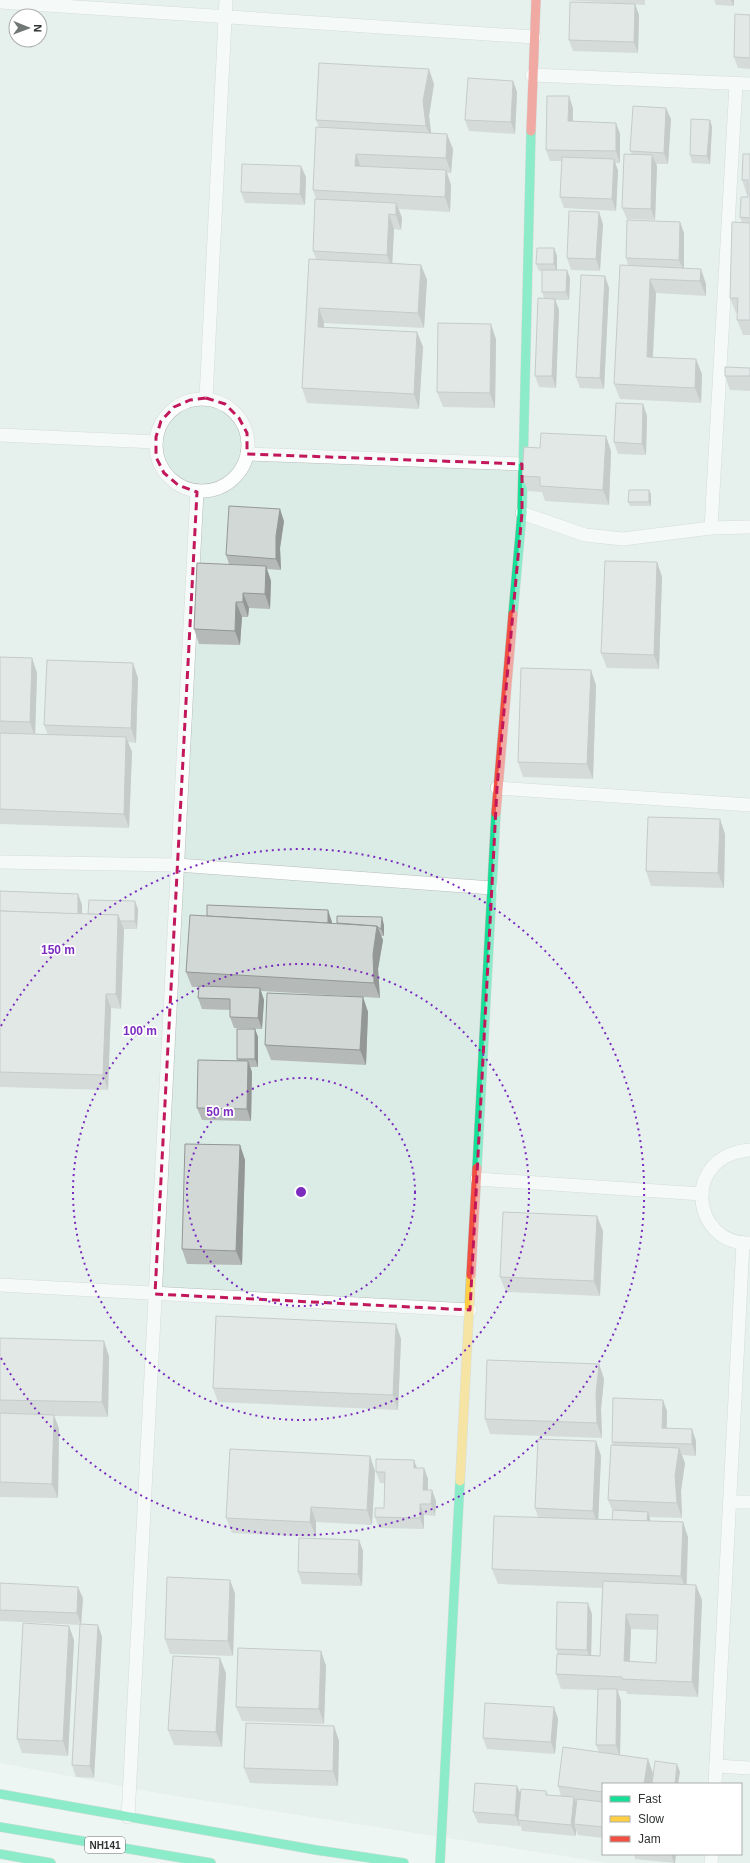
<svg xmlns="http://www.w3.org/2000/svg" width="750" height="1863" viewBox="0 0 750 1863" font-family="Helvetica,sans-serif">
	<rect width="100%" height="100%" fill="#eef6f4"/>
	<path fill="#dbebe5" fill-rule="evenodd" d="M0,0H750V1863H608L168,1795L0,1763ZM16,16H40V40H16ZM603,1784H741V1854H603Z"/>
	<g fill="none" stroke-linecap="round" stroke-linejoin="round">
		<g stroke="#b7bdbb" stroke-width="14">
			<g id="street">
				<path d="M0,2L534,37"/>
				<path d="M532,75L750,84"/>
				<path d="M206,398L226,0"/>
				<circle cx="202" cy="445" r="46"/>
				<path d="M0,435L156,442"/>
				<path d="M247,454L522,464"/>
				<path d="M522,513L585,535L623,539L711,528L750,527"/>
				<path d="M711,528L736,84"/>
				<path d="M497,788L750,805"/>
				<path d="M0,862L177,865L492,888"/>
				<path d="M750,1150C679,1156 693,1246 750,1243"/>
				<path d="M477,1179L702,1194"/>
				<path d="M0,1285L470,1310"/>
				<path d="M730,1502H750"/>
				<path d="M716,1766L750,1768"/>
				<path d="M715,1784L743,1243"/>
				<path d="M128,1817L197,492"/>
				<path d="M711,1863L712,1854"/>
			</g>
		</g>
		<g stroke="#b7bdbb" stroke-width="10">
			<g id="fast">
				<path d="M513,614L522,513L531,131"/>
				<path d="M477,1168L496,813"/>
				<path d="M0,1794L316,1850L404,1863"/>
				<path d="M0,1827L211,1863"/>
				<path d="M0,1854L51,1863"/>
				<path d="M440,1863L460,1481"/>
			</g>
		</g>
		<g stroke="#b7bdbb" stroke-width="10">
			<path id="slow" d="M460,1481L471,1275"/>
		</g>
		<g stroke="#b7bdbb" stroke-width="10">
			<g id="jam">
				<path d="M531,131L536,0"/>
				<path d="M496,813L513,614"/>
				<path d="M471,1275L477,1168"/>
			</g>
		</g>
		<use href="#street" stroke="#fcfefd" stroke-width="13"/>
		<use href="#fast" stroke="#16e098" stroke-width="9"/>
		<use href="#slow" stroke="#ffcf43" stroke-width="9"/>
		<use href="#jam" stroke="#f24e42" stroke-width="9"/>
	</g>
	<g fill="#b5bab8" fill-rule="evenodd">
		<path d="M564,0H645V5Z"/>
		<path d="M714,0H734V6L716,5Z"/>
		<path d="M635,4L639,15L638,53L573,51L569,40Z"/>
		<path d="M750,15V69L738,68L734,57Z"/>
		<path d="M513,81L517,92L515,134L469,131L465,120Z"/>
		<path d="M434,84L429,116L431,133L453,149L451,173H447L451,185L450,212L399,209L402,218L401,230L394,229L392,263L421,265L427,280L424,328L324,323V327L417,332L423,347L419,409L307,403L302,388L316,259L313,251L316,199L313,190L319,127L316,120Z"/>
		<path d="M573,108V121L616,123L620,134V163H615L618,171L616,211L564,208L560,197L562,161H550L546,150Z"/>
		<path d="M666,108L671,119L668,164H656L657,166L655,220L627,219L622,208L632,154L630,151Z"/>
		<path d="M710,120L712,127L710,164L692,163L690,155Z"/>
		<path d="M750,154V335H743L737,320L738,313H736L730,298L742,223L740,217L748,197V195H747L742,180Z"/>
		<path d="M306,177L305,205L245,203L241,192Z"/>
		<path d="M680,222L684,233V268L706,284V296L656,293L653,357L702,374L701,403L620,399L614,384L628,265L626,258Z"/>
		<path d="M603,224L600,271L571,270L567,258Z"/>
		<path d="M554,248L557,256V270L570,278L569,300H555L559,310L556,388L539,387L535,376L544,298L542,292V271H539L536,264Z"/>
		<path d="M605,276L609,288L604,389L580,388L576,377Z"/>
		<path d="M496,339L495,408L443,407L437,392Z"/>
		<path d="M750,368V391L730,390L725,376Z"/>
		<path d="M643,404L647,416L646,455L618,454L614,442Z"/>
		<path d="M611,451L609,505L545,501L542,492L528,491L522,476Z"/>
		<path d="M651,494V506H630L628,502Z"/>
		<path d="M284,521L280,548L281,570L267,569L271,581L270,609L249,608L248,617H242L240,645L199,644L194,629L229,564L226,555Z"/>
		<path d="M657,562L662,577L659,669L607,668L601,653Z"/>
		<path d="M0,657L32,658L37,673L35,734L48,735L44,725L138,678L136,743L128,742L132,752L129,828L0,824Z"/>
		<path d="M596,685L593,779L523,777L518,762Z"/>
		<path d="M725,834L724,888L651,886L646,871Z"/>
		<path d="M0,891L78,894L82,905V914H88L138,909L137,929H123L124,930L121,1009L111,1008L108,1090L0,1087Z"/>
		<path d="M328,910L332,923L384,925V936H381L383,940L378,969L380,998L261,991L264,1000L262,1029L234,1028L230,1017V1010L202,1009L198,998L199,987H192L186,972L207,916Z"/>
		<path d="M363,997L368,1012L366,1065L271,1060L265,1045Z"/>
		<path d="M255,1029L258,1037V1067H250L252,1072L251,1121L202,1120L197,1108L238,1061L237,1059Z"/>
		<path d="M240,1145L245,1160L242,1265L187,1264L182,1249Z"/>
		<path d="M603,1231L600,1296L506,1292L500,1277Z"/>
		<path d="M396,1324L401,1339L398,1410L218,1402L213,1388Z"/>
		<path d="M0,1338L109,1356L108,1417L54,1416L59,1429L58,1498L0,1497Z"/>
		<path d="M599,1364L604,1379L601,1409L602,1438L490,1434L485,1419Z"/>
		<path d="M667,1411V1429H692L696,1441V1456L682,1455L685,1463L681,1491L682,1518L649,1517L650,1521L688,1537L687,1584L702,1600L698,1697L627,1694L626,1691H618L621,1701L620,1755L648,1759L653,1773L680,1772L603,1784V1838L578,1835L576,1830V1836L522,1831L520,1824V1826L478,1823L473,1812L517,1786L520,1794L546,1791L548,1795L561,1796L558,1786L599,1752L596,1745L598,1690L561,1689L556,1674L558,1654L556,1649L592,1614L591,1655L600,1656L602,1588L498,1584L492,1569L538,1517L535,1508L596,1441L601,1456L598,1519L612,1520L613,1512L608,1500L613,1445L612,1442ZM631,1629L657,1630L656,1663L630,1662Z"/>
		<path d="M417,1468H424L428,1479V1490L436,1501L435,1516L424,1515V1529L379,1528L375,1517L384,1508L385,1483H380L376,1472Z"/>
		<path d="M375,1471L372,1525L316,1522V1537L232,1533L226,1518Z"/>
		<path d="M359,1540L363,1551L362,1586L302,1584L298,1572Z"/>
		<path d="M230,1580L235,1594L233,1656L170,1654L165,1639Z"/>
		<path d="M0,1583L83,1598L81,1624L98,1625L102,1637L94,1778L76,1777L72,1765L80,1625L0,1621Z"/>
		<path d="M69,1626L74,1640L68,1756L22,1753L17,1739Z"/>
		<path d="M321,1651L326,1666L324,1724L242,1721L236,1707Z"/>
		<path d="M226,1673L222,1747L174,1745L168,1730Z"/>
		<path d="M554,1707L558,1719L555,1754L487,1749L483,1738Z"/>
		<path d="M334,1726L339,1741L338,1786L250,1783L244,1768Z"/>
		<path d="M634,1854H676L675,1863L635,1859Z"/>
	</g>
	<g fill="#939796">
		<path d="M731,0H734V6Z"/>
		<path d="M635,4L639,15L638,53L634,42Z"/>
		<path d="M429,69L434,84L429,116L432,140L426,126L423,101Z"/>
		<path d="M513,81L517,92L515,134L511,122Z"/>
		<path d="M569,96L573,108L572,133L568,121Z"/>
		<path d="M666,108L671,119L668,164L664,153Z"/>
		<path d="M710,120L712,127L710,164L707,156Z"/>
		<path d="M616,123L620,134V163L616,151Z"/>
		<path d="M447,134L453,149L451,173L446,158Z"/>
		<path d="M356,154L361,168L355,166Z"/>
		<path d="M652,155L657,166L655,220L651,209Z"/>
		<path d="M614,159L618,171L616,211L612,199Z"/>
		<path d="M301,166L306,177L305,205L300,194Z"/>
		<path d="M446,170L451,185L450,212L445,197Z"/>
		<path d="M396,203L402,218L401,230L396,215Z"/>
		<path d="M599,212L603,224L600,271L596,259Z"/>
		<path d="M389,214L394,229L392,269L387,255Z"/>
		<path d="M680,222L684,233V271L679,260Z"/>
		<path d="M554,248L557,256V272L554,264Z"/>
		<path d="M421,265L427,280L424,328L418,313Z"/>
		<path d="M701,269L706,284V296L700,281Z"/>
		<path d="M567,270L570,278L569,300L566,292Z"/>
		<path d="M605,276L609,288L604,389L600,378Z"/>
		<path d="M650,279L656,293L652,371L647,357Z"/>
		<path d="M555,299L559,310L556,388L552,376Z"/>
		<path d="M319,308L324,323L323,342L318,327Z"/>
		<path d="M491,324L496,339L495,408L490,393Z"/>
		<path d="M417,332L423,347L419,409L414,394Z"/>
		<path d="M696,359L702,374L701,403L695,388Z"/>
		<path d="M643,404L647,416L646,455L642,444Z"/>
		<path d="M606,436L611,451L609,505L603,490Z"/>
		<path d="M649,490L651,494V506L649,502Z"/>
		<path d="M280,509L284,521L280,548L281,570L276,559V536Z"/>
		<path d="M657,562L662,577L659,669L654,655Z"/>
		<path d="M266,566L271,581L270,609L265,594Z"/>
		<path d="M243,593L249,608L248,617L243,602Z"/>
		<path d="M236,602L242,617L240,645L235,631Z"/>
		<path d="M32,658L37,673L35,737L30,722Z"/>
		<path d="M133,663L138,678L136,743L131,728Z"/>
		<path d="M591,670L596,685L593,779L587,764Z"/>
		<path d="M126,737L132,752L129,828L124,814Z"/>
		<path d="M720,819L725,834L724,888L718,873Z"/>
		<path d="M78,894L82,905V927L78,916Z"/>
		<path d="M135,901L138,909L137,929L135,921Z"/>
		<path d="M328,910L332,922V934L328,923Z"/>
		<path d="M118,915L124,930L121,1009L116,994Z"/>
		<path d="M382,917L384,925V936L381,929Z"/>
		<path d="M377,926L383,940L378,969L380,998L374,983L373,954Z"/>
		<path d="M260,988L264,1000L262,1029L258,1018Z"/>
		<path d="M106,994L111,1008L108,1090L103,1075Z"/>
		<path d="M363,997L368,1012L366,1065L360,1050Z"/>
		<path d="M255,1029L258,1037V1067L255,1059Z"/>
		<path d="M248,1061L252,1072L251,1121L247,1109Z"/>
		<path d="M240,1145L245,1160L242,1265L236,1251Z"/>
		<path d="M597,1216L603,1231L600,1296L594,1281Z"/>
		<path d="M396,1324L401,1339L398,1410L393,1395Z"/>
		<path d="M104,1341L109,1356L108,1417L102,1402Z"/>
		<path d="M599,1364L604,1379L601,1409L602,1438L597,1423L596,1394Z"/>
		<path d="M663,1400L667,1411L666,1440L662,1428Z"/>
		<path d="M54,1415L59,1429L58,1498L52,1484Z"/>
		<path d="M692,1429L696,1441V1456L692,1444Z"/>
		<path d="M596,1441L601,1456L598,1526L593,1511Z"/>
		<path d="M679,1448L685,1463L681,1491L682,1518L677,1503L675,1476Z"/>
		<path d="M370,1456L375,1471L372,1525L367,1510Z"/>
		<path d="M414,1460L418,1471L414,1468Z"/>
		<path d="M424,1468L428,1479L427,1501L423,1490Z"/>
		<path d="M432,1490L436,1501L435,1516L431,1504Z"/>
		<path d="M420,1504L424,1515V1529L420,1518Z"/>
		<path d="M311,1507L316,1522V1537L310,1522Z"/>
		<path d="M648,1512L650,1519V1530L647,1523Z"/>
		<path d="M683,1522L688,1537L686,1590L681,1576Z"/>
		<path d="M359,1540L363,1551L362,1586L358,1574Z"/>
		<path d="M230,1580L235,1594L233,1656L228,1641Z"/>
		<path d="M696,1585L702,1600L698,1697L692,1682Z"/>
		<path d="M78,1587L83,1598L81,1625L77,1613Z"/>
		<path d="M588,1603L592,1614L591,1661L587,1650Z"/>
		<path d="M626,1614L631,1629L629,1676L624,1661Z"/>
		<path d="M98,1625L102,1637L94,1778L90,1766Z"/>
		<path d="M69,1626L74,1640L68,1756L63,1741Z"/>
		<path d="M321,1651L326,1666L324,1724L319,1709Z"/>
		<path d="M220,1658L226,1673L222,1747L216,1732Z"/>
		<path d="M617,1689L621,1701L620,1757L616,1745Z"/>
		<path d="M554,1707L558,1719L555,1754L551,1742Z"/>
		<path d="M334,1726L339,1741L338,1786L333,1771Z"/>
		<path d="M648,1759L653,1774L652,1784H644Z"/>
		<path d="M677,1764L680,1772L678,1784H675Z"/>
		<path d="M517,1786L522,1797L518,1820L520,1824V1826L515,1815Z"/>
		<path d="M574,1797L578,1808L574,1824L576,1830V1836L571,1825Z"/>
		<path d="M671,1854H676L675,1863H674Z"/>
	</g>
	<g fill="#d2d8d6" stroke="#939796" fill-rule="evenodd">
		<path d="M570,2L635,4L634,42L569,40Z"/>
		<path d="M735,14L750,15V58L734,57Z"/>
		<path d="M319,63L429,69L423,101L426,126L316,120Z"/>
		<path d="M468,78L513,81L511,122L465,120Z"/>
		<path d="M547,96H569L568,121L616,123V151L546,150Z"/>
		<path d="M633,106L666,108L664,153L630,151Z"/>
		<path d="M691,119L710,120L707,156L690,155Z"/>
		<path d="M316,127L447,134L446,158L356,154L355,166L446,170L445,197L313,190Z"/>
		<path d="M624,154L652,155L651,209L622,208Z"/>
		<path d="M743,154H750V218L740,217L741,197H748V180H742Z"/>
		<path d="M562,157L614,159L612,199L560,197Z"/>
		<path d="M242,164L301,166L300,194L241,192Z"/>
		<path d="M315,199L396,203V215L389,214L387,255L313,251Z"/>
		<path d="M569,211L599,212L596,259L567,258Z"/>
		<path d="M627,220L680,222L679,260L626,258Z"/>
		<path d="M732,222L750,223V320H737L738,298H730Z"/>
		<path d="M537,248H554V264H536Z"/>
		<path d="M309,259L421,265L418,313L319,308L318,327L417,332L414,394L302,388Z"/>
		<path d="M620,265L701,269L700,281L650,279L647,357L696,359L695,388L614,384Z"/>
		<path d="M542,270H567L566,292H542Z"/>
		<path d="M581,275L605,276L600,378L576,377Z"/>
		<path d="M538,298L555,299L552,376H535Z"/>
		<path d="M438,323L491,324L490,393L437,392Z"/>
		<path d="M725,367L750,368V376H725Z"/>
		<path d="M616,403L643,404L642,444L614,442Z"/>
		<path d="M541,433L606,436L603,490L540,486V477L522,476L524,447L540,448Z"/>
		<path d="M629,490H649V502H628Z"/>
		<path d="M229,506L280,509L276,536V559L226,555Z"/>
		<path d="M605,561L657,562L654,655L601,653Z"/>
		<path d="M197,563L266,566L265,594L243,593V602H236L235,631L194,629Z"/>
		<path d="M0,657L32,658L30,722L0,721Z"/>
		<path d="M47,660L133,663L131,728L44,725Z"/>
		<path d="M521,668L591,670L587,764L518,762Z"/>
		<path d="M0,733L126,737L124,814L0,809Z"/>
		<path d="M648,817L720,819L718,873L646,871Z"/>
		<path d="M0,891L78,894V914L0,911Z"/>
		<path d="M89,900L135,901V921H120L118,915L88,914Z"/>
		<path d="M207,905L328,910V923L207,916Z"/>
		<path d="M0,911L118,915L116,994H106L103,1075L0,1072Z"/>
		<path d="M190,915L377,926L373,954L374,983L186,972Z"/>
		<path d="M337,916L382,917L381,929L379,928L377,926L337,923Z"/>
		<path d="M199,986L260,988L258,1018L230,1017V999L198,998Z"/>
		<path d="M267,993L363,997L360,1050L265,1045Z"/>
		<rect x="237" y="1029" width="18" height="30"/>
		<path d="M198,1060L248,1061L247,1109L197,1108Z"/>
		<path d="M185,1144L240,1145L236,1251L182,1249Z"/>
		<path d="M503,1212L597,1216L594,1281L500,1277Z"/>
		<path d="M216,1316L396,1324L393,1395L213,1388Z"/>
		<path d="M0,1338L104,1341L102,1402L0,1400Z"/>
		<path d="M487,1360L599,1364L596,1394L597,1423L485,1419Z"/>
		<path d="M613,1398L663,1400L662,1428L692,1429V1444L612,1442Z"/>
		<path d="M0,1413L54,1415L52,1484L0,1482Z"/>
		<path d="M538,1439L596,1441L593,1511L535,1508Z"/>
		<path d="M611,1445L679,1448L675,1476L677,1503L608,1500Z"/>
		<path d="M230,1449L370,1456L367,1510L311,1507L310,1522L226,1518Z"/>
		<path d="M376,1459L414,1460V1468H424L423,1490H432L431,1504H420V1518L375,1517V1508H384L385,1472H376Z"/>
		<path d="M613,1510L648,1512L647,1521L612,1520Z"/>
		<path d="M494,1516L683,1522L681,1576L492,1569Z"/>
		<path d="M299,1538L359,1540L358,1574L298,1572Z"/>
		<path d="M167,1577L230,1580L228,1641L165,1639Z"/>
		<path d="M603,1581L696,1585L692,1682L622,1679V1677L556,1674L557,1654L600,1656ZM626,1614L658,1615L656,1663L624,1661Z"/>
		<path d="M0,1583L78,1587L77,1613L0,1610Z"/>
		<path d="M557,1602L588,1603L587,1650L556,1649Z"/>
		<path d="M23,1623L69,1626L63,1741L17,1739Z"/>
		<path d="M80,1624L98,1625L90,1766L72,1765Z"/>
		<path d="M238,1648L321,1651L319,1709L236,1707Z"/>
		<path d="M173,1656L220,1658L216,1732L168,1730Z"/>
		<path d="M598,1689H617L616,1745H596Z"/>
		<path d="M485,1703L554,1707L551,1742L483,1738Z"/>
		<path d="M246,1723L334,1726L333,1771L244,1768Z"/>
		<path d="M563,1747L648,1759L644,1784H603V1792L558,1786Z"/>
		<path d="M655,1761L677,1764L675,1784H652Z"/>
		<path d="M475,1783L517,1786L515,1815L473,1812Z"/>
		<path d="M521,1789L546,1791V1795L574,1797L571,1825L518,1820Z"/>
		<path d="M577,1799L603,1802V1827L574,1824Z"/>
	</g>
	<path d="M0 0H750V1863H0ZM206,398L225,404L239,418L247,433V454L522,464V513L497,788L470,1310L155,1294L197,492L178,485L164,473L156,457V437L161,421L174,407L190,400Z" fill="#eef6f4" fill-opacity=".55" fill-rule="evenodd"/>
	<path fill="none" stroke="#c2185b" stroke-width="3" stroke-dasharray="8 5" stroke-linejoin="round" d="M206,398L225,404L239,418L247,433V454L522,464V513L497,788L470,1310L155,1294L197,492L178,485L164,473L156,457V437L161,421L174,407L190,400Z"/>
	<g fill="none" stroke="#7b2cbf" stroke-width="2" stroke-dasharray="2 4">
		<circle cx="301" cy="1192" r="114"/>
		<circle cx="301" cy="1192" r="228"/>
		<path d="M1 1026A343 343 0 1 1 1 1358"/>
	</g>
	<g text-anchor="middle" stroke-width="3.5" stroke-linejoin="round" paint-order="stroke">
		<rect fill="#fff" stroke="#6d706f" stroke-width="1" x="85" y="1837" width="40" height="16" rx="3"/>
		<g font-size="10" font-weight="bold" fill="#2e3331">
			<text x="105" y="1849">NH141</text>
		</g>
	</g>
	<circle cx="301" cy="1192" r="6" fill="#7b2cbf" stroke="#fff" stroke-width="2"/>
	<g font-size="12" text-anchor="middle" font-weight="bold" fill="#7b2cbf" stroke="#fff" stroke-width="3.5" stroke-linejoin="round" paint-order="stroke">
		<text x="58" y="954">150 m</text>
		<text x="140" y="1035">100 m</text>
		<text x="220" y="1116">50 m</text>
	</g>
	<rect x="602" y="1783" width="140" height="72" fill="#ffffff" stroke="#abadad"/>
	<rect x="610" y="1796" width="20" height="6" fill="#16e098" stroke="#abadad"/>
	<text x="638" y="1803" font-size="12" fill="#2e3331">Fast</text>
	<rect x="610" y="1816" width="20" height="6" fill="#ffcf43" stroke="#abadad"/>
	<text x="638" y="1823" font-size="12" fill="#2e3331">Slow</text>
	<rect x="610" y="1836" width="20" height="6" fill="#f24e42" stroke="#abadad"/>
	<text x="638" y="1843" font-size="12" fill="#2e3331">Jam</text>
	<g transform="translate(28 28) rotate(91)"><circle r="19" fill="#ffffff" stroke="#abadad"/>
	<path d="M0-3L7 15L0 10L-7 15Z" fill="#717775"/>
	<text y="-6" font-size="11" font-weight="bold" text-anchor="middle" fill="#2e3331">N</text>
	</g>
</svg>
